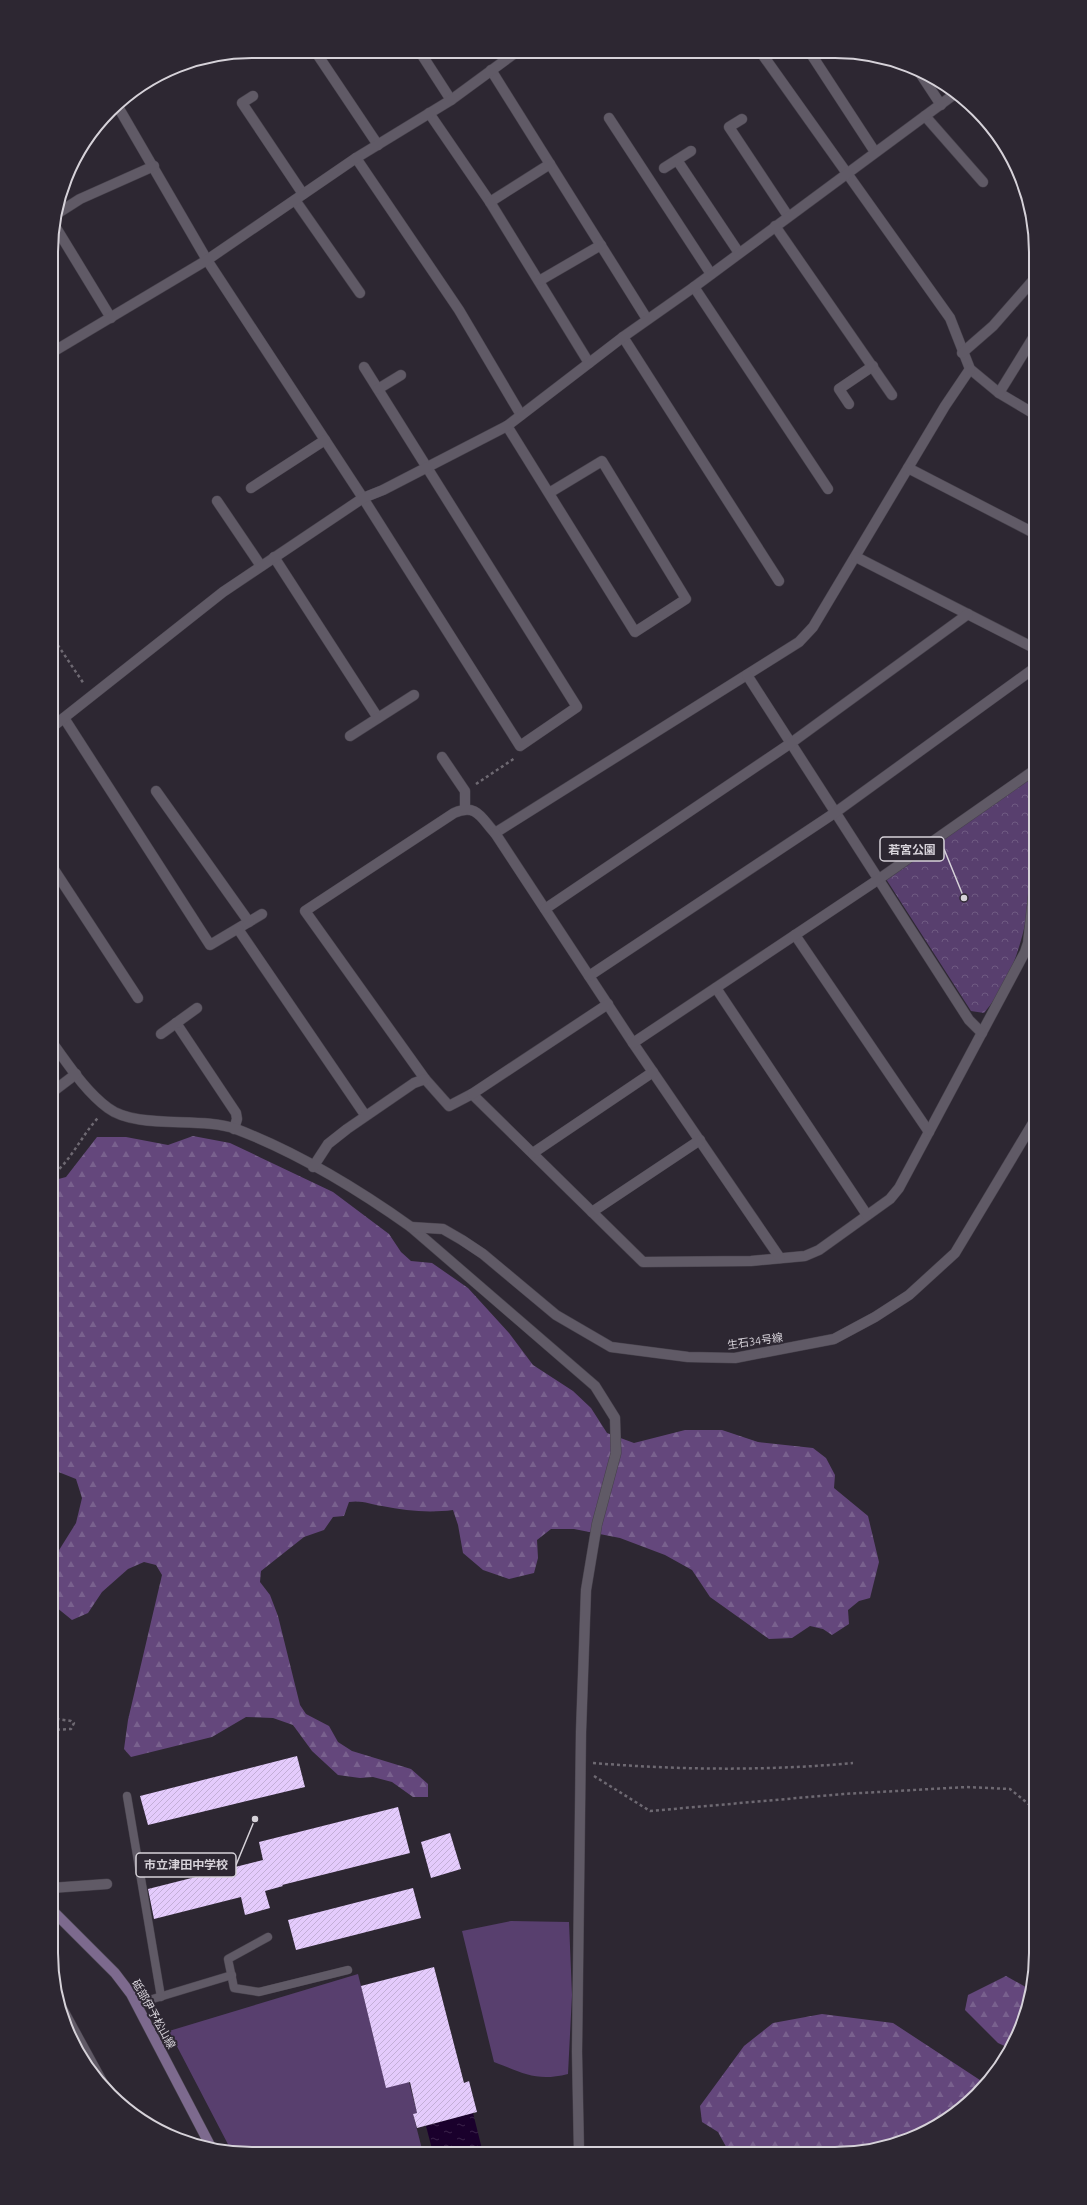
<svg xmlns="http://www.w3.org/2000/svg" width="1087" height="2205" viewBox="0 0 1087 2205" font-family="Ubuntu,'Noto Sans JP',sans-serif">
	<defs>
		<pattern id="forest-firs" width="22" height="20" patternUnits="userSpaceOnUse"><rect width="22" height="20" fill="#64477c"/><path d="M5 1l3.5 6h-7zM16 11l3.5 6h-7z" fill="#79618e"/></pattern>
		<pattern id="park-crowns" width="20" height="18" patternUnits="userSpaceOnUse"><rect width="20" height="18" fill="#583f6e"/><path d="M2 6a3 3 0 1 1 6 0M12 15a3 3 0 1 1 6 0" fill="none" stroke="#6f5a82"/></pattern>
		<pattern id="water-ripples" width="26" height="14" patternUnits="userSpaceOnUse"><rect width="26" height="14" fill="#1a002c"/><path d="M2 4q2-2 4 0t4 0M15 11q2-2 4 0t4 0" fill="none" stroke="#3b244a"/></pattern>
		<pattern id="building-hatch" width="6" height="6" patternUnits="userSpaceOnUse"><rect width="6" height="6" fill="#e4cbfc"/><path d="M-1 1l2-2M0 6l6-6M5 7l2-2" fill="none" stroke="#c3afd7"/></pattern>
	</defs>
	<rect width="100%" height="100%" fill="#2d2732"/>
	<g fill="url(#forest-firs)">
		<path d="M193,1136L230,1143L333,1192L389,1234L401,1252L411,1261L432,1263L468,1288L509,1333L533,1365L573,1391L591,1408L607,1433L634,1443L685,1430H722L758,1442L813,1448L826,1458L835,1475L834,1488L868,1516L879,1562L870,1598L859,1601L848,1610L849,1624L832,1635L823,1629L810,1626L792,1638L769,1639L710,1597L692,1570L665,1555L620,1538L574,1529H551L537,1540L538,1558L534,1573L509,1579L483,1570L463,1553L458,1525L453,1510C429,1513 407,1511 382,1506C370,1504 362,1500 349,1502L344,1516L333,1517L324,1530L304,1537L261,1571L260,1582L270,1595L278,1616L300,1705L306,1714L329,1726L338,1742L352,1751L411,1769L428,1784V1797H413L392,1782L373,1777L360,1778L338,1775L312,1751L293,1725L273,1718L246,1717L212,1737L131,1757L124,1749L128,1720L162,1575L156,1565L144,1562L128,1569L102,1592L88,1613L72,1620L51,1603V1563L76,1523L82,1498L76,1479L51,1469V1181L66,1177L97,1137H126L168,1145Z"/>
		<path d="M1006,1976L1031,1990L1025,2018L1009,2048L998,2043L965,2010L968,1995Z"/>
		<path d="M822,2014L893,2023L986,2084L947,2120L899,2143L835,2154H730L718,2132L702,2122L700,2106L744,2046L773,2023Z"/>
	</g>
	<path fill="url(#park-crowns)" d="M1036,774C1036,851 1037,951 984,1013L971,1011L886,879Z"/>
	<g fill="#583f6e">
		<path d="M511,1921L569,1922L572,1995L568,2074C536,2082 523,2073 494,2062L462,1931Z"/>
		<path d="M358,1974L386,2087L409,2082L417,2113L413,2114L423,2153L232,2152L169,2031Z"/>
	</g>
	<path fill="url(#water-ripples)" d="M473,2113L483,2153H433L426,2126Z"/>
	<g fill="url(#building-hatch)">
		<path d="M297,1756L305,1787L148,1825L140,1796Z"/>
		<path d="M398,1807L410,1853L282,1885L283,1886L265,1891L270,1908L245,1915L241,1897L154,1919L148,1889L263,1860L259,1842Z"/>
		<path d="M450,1833L461,1869L431,1878L421,1842Z"/>
		<path d="M413,1888L421,1918L296,1950L288,1920Z"/>
		<path d="M434,1967L464,2083L469,2081L477,2112L417,2128L413,2114L417,2113L410,2082L386,2088L361,1986Z"/>
	</g>
	<g fill="none" stroke-linecap="round" stroke-linejoin="round">
		<g stroke="#47424c" stroke-width="9">
			<g id="service">
				<path d="M127,1796L161,1997"/>
				<path d="M268,1937L228,1959L234,1988L259,1992L348,1970"/>
				<path d="M136,2004L232,1975"/>
			</g>
		</g>
		<g stroke="#47424c" stroke-width="11">
			<g id="minor">
				<path d="M315,51L378,145"/>
				<path d="M420,52L451,100"/>
				<path d="M762,54L950,318L970,369L999,393L1036,415"/>
				<path d="M811,54L875,152"/>
				<path d="M491,70L647,319"/>
				<path d="M918,70L941,105"/>
				<path d="M253,96L242,103L303,194"/>
				<path d="M117,105L207,260L363,498L520,746L577,707L364,367"/>
				<path d="M429,113L490,202L589,363"/>
				<path d="M925,116L983,182"/>
				<path d="M609,118L711,274"/>
				<path d="M742,119L729,127L788,216"/>
				<path d="M356,158L459,310L521,415"/>
				<path d="M677,160L739,253"/>
				<path d="M664,168L691,151"/>
				<path d="M295,200L360,293"/>
				<path d="M490,202L550,164"/>
				<path d="M58,213L80,199L154,166"/>
				<path d="M55,226L111,318"/>
				<path d="M775,226L892,395"/>
				<path d="M539,281L601,245"/>
				<path d="M694,287L828,489"/>
				<path d="M623,337L779,581"/>
				<path d="M51,353L207,260L356,158L451,100L515,53"/>
				<path d="M962,353L993,326L1036,277"/>
				<path d="M970,369L945,406L813,627L799,642L495,833C481,818 477,803 454,813L305,911L425,1079L449,1106L472,1094L643,1262L751,1261L805,1256L819,1250L890,1199L899,1188L1025,952L1028,943L1036,871"/>
				<path d="M378,389L401,375"/>
				<path d="M999,393L1036,333"/>
				<path d="M849,404L839,389L873,366"/>
				<path d="M507,426L635,632L686,599L602,461L549,493"/>
				<path d="M908,468L1036,534"/>
				<path d="M251,488L325,440"/>
				<path d="M217,501L261,566"/>
				<path d="M274,557L378,718"/>
				<path d="M856,557L1036,649"/>
				<path d="M747,675L969,1020L982,1033"/>
				<path d="M64,718L210,945L262,914"/>
				<path d="M51,728L223,592L363,498L383,490L507,426L623,337L694,287L956,93"/>
				<path d="M350,736L414,695"/>
				<path d="M442,757L465,791V808"/>
				<path d="M156,791L249,922"/>
				<path d="M495,833L633,1043L780,1258"/>
				<path d="M51,865L138,998"/>
				<path d="M545,909L791,743L968,614"/>
				<path d="M238,929L365,1115"/>
				<path d="M795,935L929,1132"/>
				<path d="M589,976L836,812L1036,667"/>
				<path d="M716,988L867,1215"/>
				<path d="M176,1023L236,1113L237,1119L234,1129"/>
				<path d="M161,1034L197,1008"/>
				<path d="M51,1041C68,1064 85,1091 108,1108C137,1130 201,1116 236,1129C296,1152 359,1190 411,1227L595,1386L615,1418L616,1453L597,1524L586,1590L581,1732L577,2052L579,2153"/>
				<path d="M633,1043L879,879L1036,769"/>
				<path d="M51,1093L76,1074"/>
				<path d="M472,1094L608,1004"/>
				<path d="M533,1153L653,1072"/>
				<path d="M313,1167L328,1144L347,1129L414,1083L425,1079"/>
				<path d="M592,1212L700,1140"/>
				<path d="M411,1227L443,1229L462,1240L483,1254L556,1315L611,1347L688,1357L735,1358L834,1339L875,1317L909,1295L955,1253L1036,1118"/>
				<path d="M51,1888L107,1884"/>
				<path d="M59,2003L106,2089"/>
			</g>
		</g>
		<g stroke="#47424c" stroke-width="11">
			<path id="secondary" d="M51,1909L115,1973L131,1994L212,2149"/>
		</g>
		<g stroke="#6e6972" stroke-width="2.5" stroke-dasharray="3 3" stroke-linecap="butt">
			<path d="M51,635L84,684"/>
			<path d="M476,784L515,758"/>
			<path d="M55,1173C73,1157 82,1135 98,1118"/>
			<path d="M51,1730L71,1729L74,1723L71,1721L51,1718"/>
			<path d="M593,1763C680,1770 766,1771 853,1763"/>
			<path d="M594,1776L650,1811L843,1794L967,1787L1010,1789L1036,1810"/>
		</g>
		<use href="#service" stroke="#605a66" stroke-width="8"/>
		<use href="#minor" stroke="#605a66" stroke-width="10"/>
		<use href="#secondary" stroke="#7d6a8e" stroke-width="10"/>
	</g>
	<g text-anchor="middle" stroke-width="4" stroke-linejoin="round" paint-order="stroke">
		<g font-size="11" fill="#d6d2d9" stroke="#2d2732">
			<text transform="translate(755 1341) rotate(-8)" y="4">生石34号線</text>
			<text transform="translate(154 2014) rotate(61)" y="4">砥部伊予松山線</text>
		</g>
	</g>
	<path d="M0 0H1087V2205H0ZM252 58H835A194 194 0 0 1 1029 252V1953A194 194 0 0 1 835 2147H252A194 194 0 0 1 58 1953V252A194 194 0 0 1 252 58Z" fill="#2d2732" fill-rule="evenodd"/>
	<path fill="none" stroke="#d6d2d9" stroke-width="2" d="M252 58H835A194 194 0 0 1 1029 252V1953A194 194 0 0 1 835 2147H252A194 194 0 0 1 58 1953V252A194 194 0 0 1 252 58Z"/>
	<path fill="none" stroke="#d6d2d9" stroke-width="1.5" d="M964 898L944 849M255 1819L236 1865"/>
	<g fill="#d6d2d9" stroke="#2d2732" stroke-width="1.5">
		<circle cx="964" cy="898" r="4"/>
		<circle cx="255" cy="1819" r="4"/>
	</g>
	<g fill="#2d2732" stroke="#d6d2d9" stroke-width="1.5">
		<rect x="880" y="837" width="64" height="24" rx="4"/>
		<rect x="136" y="1853" width="100" height="24" rx="4"/>
	</g>
	<g font-size="12" text-anchor="middle" font-weight="bold" fill="#d6d2d9">
		<text x="912" y="854">若宮公園</text>
		<text x="186" y="1869">市立津田中学校</text>
	</g>
</svg>
